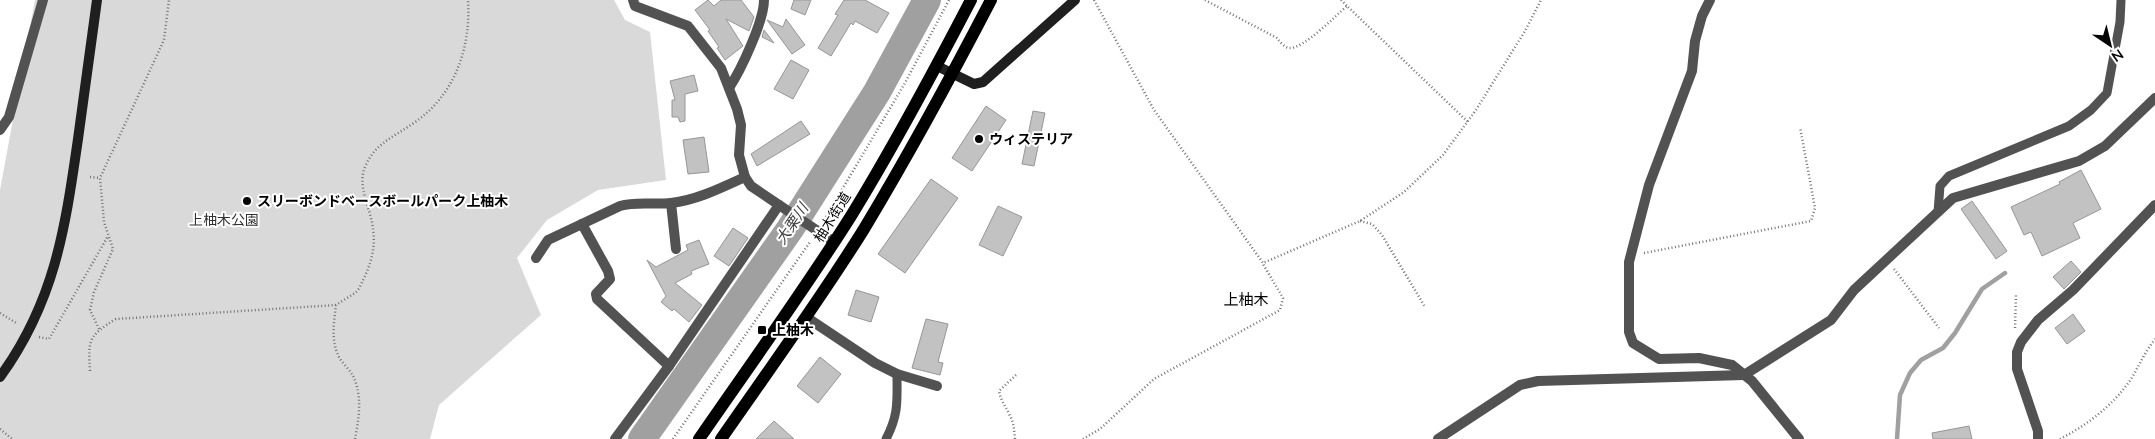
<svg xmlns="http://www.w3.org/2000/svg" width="2155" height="439" viewBox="0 0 2155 439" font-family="Mulish,'Noto Sans JP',sans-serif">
	<rect width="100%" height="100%" fill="#fff"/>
	<path fill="#d9d9d9" d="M35,0H614L625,20L650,32L666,180L598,190L547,220L517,258L541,315L439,405L430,439H0V190Z"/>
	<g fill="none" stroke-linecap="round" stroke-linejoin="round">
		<path stroke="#a0a0a0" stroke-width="4.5" d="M1897,439L1900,395L1910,373L1921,360L1943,348L1955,333L1982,289L2005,273"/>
		<path stroke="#a0a0a0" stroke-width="28" d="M642,439L790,229L877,92L927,0"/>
	</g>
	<g fill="#c2c2c2" stroke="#969696">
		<path d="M708,0L714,6L721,0H741L754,17L749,31L726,19L743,46L725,60L717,48L719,47L708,31L710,30L695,10Z"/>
		<path d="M794,0H811L805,15L791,9Z"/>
		<path d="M844,0H865L889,13L877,33L855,21L853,25L851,23L831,56L818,48L838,15L835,14Z"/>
		<path d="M786,19L805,45L792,54L767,20L783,27Z"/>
		<path d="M764,30L774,43L762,37Z"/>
		<path d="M791,60L809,70L793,99L774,89Z"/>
		<path d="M694,75L698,91L685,94V121L680,122L678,117H672V100H675L670,81Z"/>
		<path d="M986,106L1006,120L972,171L952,158Z"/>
		<path d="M1033,111L1045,113L1034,166L1022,164Z"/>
		<path d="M801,121L810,134L757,166L751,154Z"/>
		<path d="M704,137L709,172L688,174L683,140Z"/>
		<path d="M2081,170L2101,209L2073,223L2080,238L2042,256L2031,232L2024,235L2011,207L2060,184L2059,182Z"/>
		<path d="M931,179L958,198L905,273L878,254Z"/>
		<path d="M1972,201L2007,251L1996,259L1961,209Z"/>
		<path d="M998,206L1022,217L1003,256L979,245Z"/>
		<path d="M733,228L748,238L729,266L714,256Z"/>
		<path d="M699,240L709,264L691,271L692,274L675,283L702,305L689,322L674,309L672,311L661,302L666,296L647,260L656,267L688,250L686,245Z"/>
		<path d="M2071,261L2081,272L2064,289L2053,277Z"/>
		<path d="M856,290L879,297L871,322L848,315Z"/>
		<path d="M2073,314L2085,331L2067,344L2055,328Z"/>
		<path d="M926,319L948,324L938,362L943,363L940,375L912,368Z"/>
		<path d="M820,357L841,374L818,403L797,386Z"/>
		<path d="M774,421L794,439H756Z"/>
		<path d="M1969,426L1972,439H1933L1932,433Z"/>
	</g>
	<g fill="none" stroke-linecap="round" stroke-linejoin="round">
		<g stroke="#747474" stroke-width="2.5" stroke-dasharray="1 2.5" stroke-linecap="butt">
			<path d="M1094,0L1154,110L1263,263L1360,221L1404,192L1443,155L1476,110L1525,31L1541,0"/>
			<path d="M1205,0L1277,38C1280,42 1284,47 1289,48C1304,49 1335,16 1347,6L1468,122"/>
			<path d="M1341,0L1347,6"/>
			<path d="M90,177L100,178"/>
			<path d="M824,220L905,83L949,0"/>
			<path d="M1360,221L1372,224L1382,235L1425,307"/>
			<path d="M1644,253L1811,221L1815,208L1800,127"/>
			<path d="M1894,269L1939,328"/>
			<path d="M0,313L18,324"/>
			<path d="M2015,328L2016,294"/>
			<path d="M99,329L90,310L94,292L113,249L104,222L100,178L164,40L169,0"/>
			<path d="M39,337L49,339L108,236"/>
			<path d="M90,371C88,340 88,336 116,319L336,305"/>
			<path d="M0,429L12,439"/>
			<path d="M355,439C359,418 363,394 352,374C348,368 341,362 338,355C331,339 334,322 336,305C342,301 349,297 355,293C359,290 361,284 363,280C375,256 377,237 369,211C365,197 359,181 365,167C375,142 398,135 418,120C456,92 471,46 468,0"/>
			<path d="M673,439L810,242"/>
			<path d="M1015,439C1014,430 1014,422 1009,414C1005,405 1001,401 999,391L1016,375"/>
			<path d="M1083,439L1100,429L1154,379L1280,310L1283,298L1263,264"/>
			<path d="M2060,439C2089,424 2115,404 2133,376C2140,363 2146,351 2155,339"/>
		</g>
		<g stroke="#525252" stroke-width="9">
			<path d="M1938,212L1940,186L1949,176L2069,126L2091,110L2107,93L2120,22L2121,0"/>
			<path d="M886,439C899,414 897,401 897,374"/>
		</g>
		<g stroke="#525252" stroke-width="10">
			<path d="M633,0L635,6L688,26L721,68L737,109L741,125L739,155L745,177L751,186L834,242"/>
			<path d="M1710,0L1702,16L1695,41L1692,71L1649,185L1629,262V332L1633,343L1659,359L1699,358L1732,365L1752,381L1799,439"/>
			<path d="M729,88C741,70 764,21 764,0"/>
			<path d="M0,130L9,117L43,0"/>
			<path d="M671,203L676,249"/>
			<path d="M582,224L608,271L610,279L596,294L597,299L669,366"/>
			<path d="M536,258L548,240L620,206C637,201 653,205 671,203C697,200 721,188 745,177"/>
			<path d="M806,317L875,363L897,374L937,386"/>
			<path d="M615,439L669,366L779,205"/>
			<path d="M1438,439L1520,385L1538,381L1744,375L1831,320L1854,290L1953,198L2079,161L2105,146L2155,98"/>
			<path d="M2038,439V431L2017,369V352L2021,342L2038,320L2073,290L2155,205"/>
		</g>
		<g stroke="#1f1f1f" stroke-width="10">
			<path d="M937,66L974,84L983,82L1075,0"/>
			<path d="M0,377C55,301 65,229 78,139C84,93 91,46 97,0"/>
		</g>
		<g stroke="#000" stroke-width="12">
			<path d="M699,439C750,365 803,292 851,216C894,146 933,73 971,0"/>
			<path d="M721,439C769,370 819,301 864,229C909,154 951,77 991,0"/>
		</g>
	</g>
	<g fill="#000" stroke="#fff" stroke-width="2">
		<circle cx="979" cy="139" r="5"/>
		<circle cx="247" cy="201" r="5"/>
		<rect x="757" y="325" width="10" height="10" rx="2.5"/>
	</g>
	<g text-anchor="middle" stroke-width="4" stroke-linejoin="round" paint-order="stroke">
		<g font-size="14" font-weight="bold" fill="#000" stroke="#fff" text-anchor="start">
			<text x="989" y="144">ウィステリア</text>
			<text x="257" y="206">スリーボンドベースボールパーク上柚木</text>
			<text x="772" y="335">上柚木</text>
		</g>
		<g font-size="14" fill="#000" stroke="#fff">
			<text transform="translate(832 217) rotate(-58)" y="5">柚木街道</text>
		</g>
		<g font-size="14" fill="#303030" stroke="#fff">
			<text x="224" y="225">上柚木公園</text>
		</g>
		<g font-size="15" font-style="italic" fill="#414141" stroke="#fff">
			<text transform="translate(792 224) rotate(-56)" y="5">大栗川</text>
		</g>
		<g font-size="15" fill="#000" stroke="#fff">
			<text x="1246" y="305">上柚木</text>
		</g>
	</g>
	<g transform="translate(2110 45) rotate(145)" stroke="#ffffff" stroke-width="4" paint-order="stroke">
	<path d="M0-4L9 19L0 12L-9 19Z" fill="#000000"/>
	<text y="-8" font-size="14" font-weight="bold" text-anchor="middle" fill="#000000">N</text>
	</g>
</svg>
